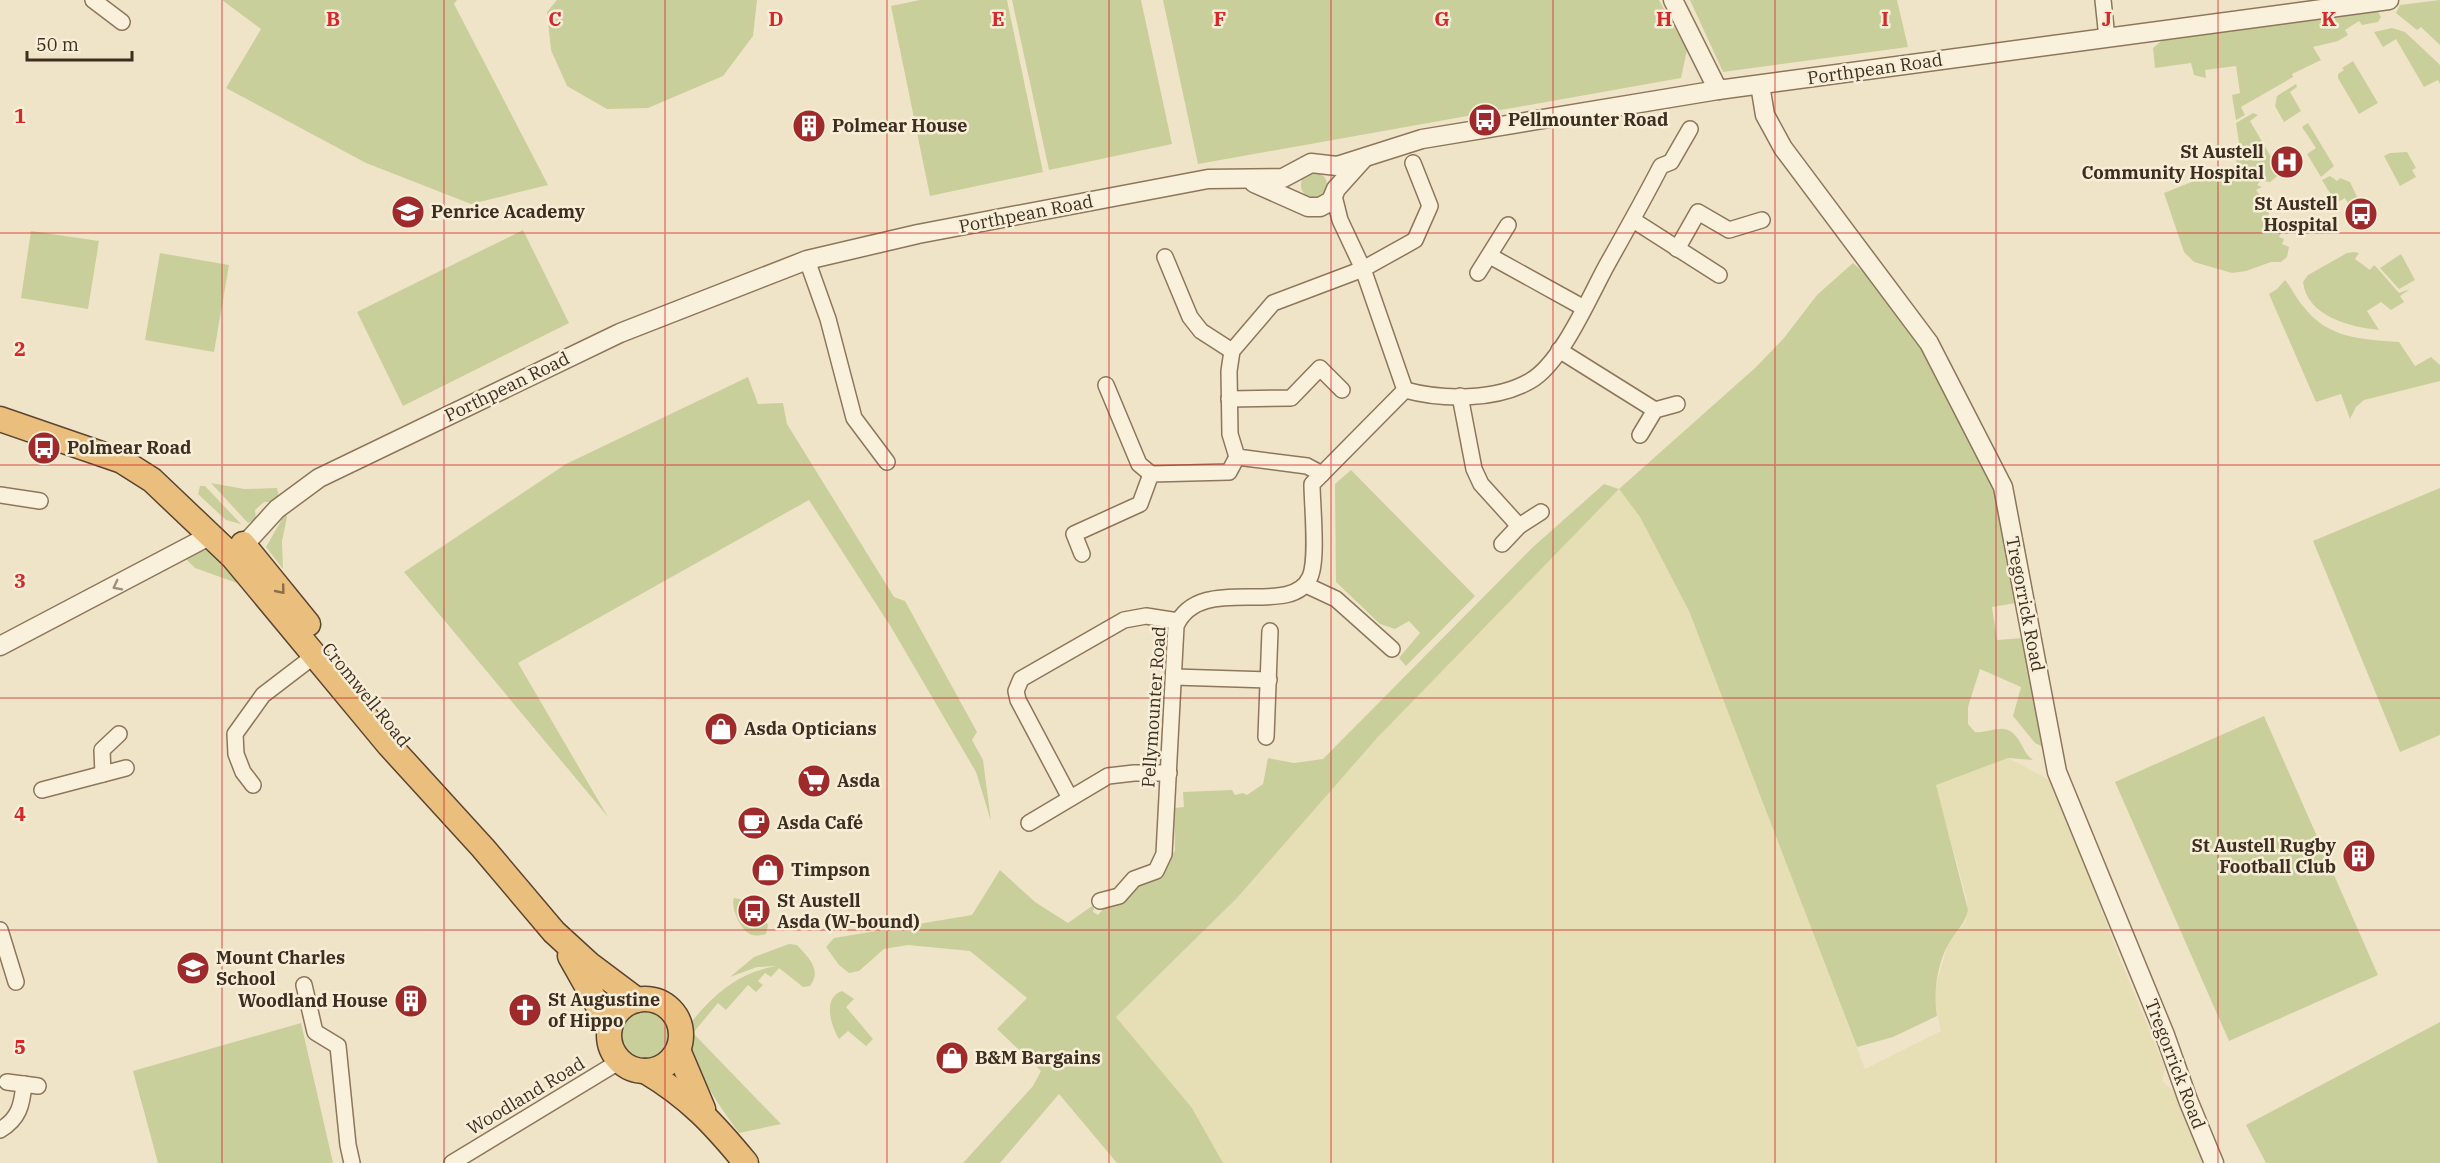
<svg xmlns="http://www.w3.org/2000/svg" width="2440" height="1163" viewBox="0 0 2440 1163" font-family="'IBM Plex Serif',serif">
	<rect width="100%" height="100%" fill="#f0e4c8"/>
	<path fill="#e6deb5" d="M1619,489L1640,517L1689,611L1865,1069L1941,1031L1933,995L1948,944L1966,921L1967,900L1935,784L2008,758L2055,783L2117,952L2165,1068L2162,1081L2173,1091L2206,1163H1223L1192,1108L1116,1017L1237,898L1377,738Z"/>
	<g fill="#c9cf9b">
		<path d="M222,0H457L454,4L548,185L471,204L366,163L226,88L261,29Z"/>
		<path d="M557,0H757L753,36L723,76L648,108L607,109L567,86L551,50L547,12Z"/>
		<path d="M920,0H1007L1043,172L930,196L891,6Z"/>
		<path d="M1012,0H1141L1172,144L1049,170Z"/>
		<path d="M1163,0H1659L1687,50L1681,78L1198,164Z"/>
		<path d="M1690,0H1897L1908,47L1723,72Z"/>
		<path d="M2440,0V45L2421,27L2417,30L2396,13L2400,5Z"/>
		<path d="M2376,8L2381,17L2378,22L2362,25L2359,21L2345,30L2348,35L2338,41L2313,47L2321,60L2292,74L2293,77L2241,107L2245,115L2236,120L2232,95L2240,93L2236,66L2205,70L2206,78L2194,75L2191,63L2155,68L2153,48L2164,39Z"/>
		<path d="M2392,28L2405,32L2437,62L2440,65V84L2438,80L2424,87L2396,39L2383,47L2374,32Z"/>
		<path d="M2353,61L2378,103L2359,114L2338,78V74L2344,70L2342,68Z"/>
		<path d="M2296,84L2297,87L2290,92L2301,111L2284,122L2275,106L2277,96Z"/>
		<path d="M2253,113L2258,115L2250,121L2280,172L2289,167L2270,182L2261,181L2257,185L2262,187L2256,190L2262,198L2261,203L2266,205L2264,210L2269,212L2268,217L2274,219L2275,230L2281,233L2279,237L2284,239L2282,244L2289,247L2287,257L2281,262H2271L2246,271L2232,273L2194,262L2184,252L2164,193L2194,181L2209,178V171L2237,166L2236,157L2241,156L2236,123Z"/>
		<path d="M2308,123L2334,166L2321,177L2307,154L2316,148L2302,127Z"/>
		<path d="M2407,152L2416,168L2412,170L2416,177L2400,186L2384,156L2390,153Z"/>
		<circle cx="1314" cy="185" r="13"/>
		<path d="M2330,176L2337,181L2340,178L2350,182L2359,201L2355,204L2357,207L2352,210L2345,198L2336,203L2334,200L2322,180Z"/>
		<path d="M523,230L569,323L403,406L357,312Z"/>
		<path d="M31,231L99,241L88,309L21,298Z"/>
		<path d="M2354,252L2359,253L2355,259L2370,270L2374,265L2378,269L2399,293L2410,289L2400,296L2404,302L2391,310L2381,302L2367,311L2379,330C2351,327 2307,317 2303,282L2308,275L2347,253Z"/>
		<path d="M160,253L229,265L214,352L145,340Z"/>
		<path d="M2401,254L2415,280L2399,289L2380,268Z"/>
		<path d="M1853,263L1875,282L1903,317L1982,459L1995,492L2016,603L1992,607L1997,640L2023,638L2043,747L2035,743L2013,716L2021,687L1980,669L1968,707V724L1975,732C1985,733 1995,728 2004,729C2021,732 2021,752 2033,760L2008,758L1936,785L1968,910C1965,924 1956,931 1949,943C1937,964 1933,993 1937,1016L1893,1037L1857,1047L1689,611L1640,517L1619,489L1377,738L1237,898L1116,1017L1192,1108L1223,1163H1117L1059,1094L1000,1163H963L1033,1086L1041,1071L997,1029L1027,998L970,951L908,945L884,949L859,971L849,973L839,965L826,947L834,938L972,915L1000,870L1035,902L1068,923L1095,904L1093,912L1098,915L1106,906L1128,897L1175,851L1174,808L1184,807L1183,792L1232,790L1235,795L1243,793L1247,795L1263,784L1268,758L1294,763L1323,759L1533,547L1604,484L1619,489L1755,368L1784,338L1817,295Z"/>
		<path d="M2285,280C2292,288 2296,298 2303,306C2328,339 2361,339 2399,342L2415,366L2431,357L2440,365V381L2364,400L2356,407L2350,419L2341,394L2316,402L2269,294L2277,289Z"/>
		<path d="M748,377L758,404L783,403L787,424L894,597L905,601L977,732L972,740L983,760L991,821L976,772L891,627L809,500L518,663L608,817L404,572L566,464Z"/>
		<path d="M1351,470L1475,596L1406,666L1399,658L1420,633L1409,621L1395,629L1380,624L1336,582L1335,484Z"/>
		<path d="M211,483L244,489L277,488L279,497L273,502H264L255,510L256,519L248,523Z"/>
		<path d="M200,486H205L241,524L226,520L198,494Z"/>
		<path d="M2440,488V735L2400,752L2313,541Z"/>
		<path d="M285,514L287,517L282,541L283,569L266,547Z"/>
		<path d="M203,550L210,551L248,587L195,568L185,558Z"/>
		<path d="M2264,716L2378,975L2229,1041L2115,782Z"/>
		<path d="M734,898L745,900L753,906L749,908L754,916L762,914L768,925L766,934C762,935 756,936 752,935C741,932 730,907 734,898Z"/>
		<path d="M789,944L797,945C809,958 822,970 810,986L803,987L779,968L771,977L765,973L758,981L763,985L756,992L748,985L726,1010L718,1003L693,1033L781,1124L739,1133C716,1101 690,1066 689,1025C713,995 737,973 776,966L757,967L730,977L754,957Z"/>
		<path d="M842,991L854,999L846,1007L873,1039L866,1046L848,1031L839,1039C831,1026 822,998 842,991Z"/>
		<circle cx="646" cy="1035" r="26"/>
		<path d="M2440,1022V1163H2266L2246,1125Z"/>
		<path d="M301,1023L333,1163H158L133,1071Z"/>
	</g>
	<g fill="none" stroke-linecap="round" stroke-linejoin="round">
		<g stroke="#8d765c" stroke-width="18">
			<g id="minor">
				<path d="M93,0L122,22"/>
				<path d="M2103,0L2107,38"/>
				<path d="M1633,220L1719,275"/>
				<path d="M1677,249L1698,212L1729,230L1762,220"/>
				<path d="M1490,256L1584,308"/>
				<path d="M1165,257L1190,317L1201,331L1232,351"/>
				<path d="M807,260L828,319L854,418L887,462"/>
				<path d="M1478,273L1508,225"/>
				<path d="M1559,350L1655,410"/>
				<path d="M1106,385L1139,464L1151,474"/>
				<path d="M1405,390C1442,400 1495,401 1530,381C1562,363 1590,295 1608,263C1626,231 1644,199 1661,166L1671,162L1690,129"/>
				<path d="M1460,396L1474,469L1481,484L1519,526L1541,512"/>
				<path d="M1229,399L1291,398L1320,368L1342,390"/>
				<path d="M1640,435L1655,410L1677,404"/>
				<path d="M1322,474L1307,466L1237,457L1230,434L1229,371L1232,351L1273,303L1363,269L1415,240L1430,206L1413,163"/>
				<path d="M0,495L40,501"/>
				<path d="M1502,544L1519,526"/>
				<path d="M1082,554L1074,534L1140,504L1151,474L1229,472L1237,457"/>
				<path d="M1306,585L1336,599L1392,649"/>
				<path d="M1174,677L1269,680"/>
				<path d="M119,734L102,750L103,774L126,768"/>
				<path d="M1266,737L1270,631"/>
				<path d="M253,785L243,772L236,754L235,734L263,695L314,656"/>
				<path d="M42,790L103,774"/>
				<path d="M1070,798L1018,700L1016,691L1021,679L1124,620L1146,616L1178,621"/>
				<path d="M1029,823L1108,776L1134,773H1169"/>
				<path d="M1100,901L1119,896L1134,879L1156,871L1164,854L1176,626C1200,571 1291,620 1310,577C1318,559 1312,505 1312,484L1405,390L1363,269L1340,220L1334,196"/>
				<path d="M0,930L16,982"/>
				<path d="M304,985L315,1032L338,1046L348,1145L352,1163"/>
				<path d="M7,1082L38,1086"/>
				<path d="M0,1130C19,1119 22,1105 24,1084"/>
				<path d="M452,1163L620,1061"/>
			</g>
		</g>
		<g stroke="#8d765c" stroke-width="21">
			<g id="tertiary">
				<path d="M1673,0L1718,90"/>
				<path d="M1760,85L1765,115L1783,148L1929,343L2003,487L2057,772L2165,1035L2188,1100L2214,1163"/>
				<path d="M1254,183L1308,207H1320L1331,201L1336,189L1363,159"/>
				<path d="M236,554L277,509L319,478L620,333L807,260L918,234L1208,179L1283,178L1311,163L1337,166L1422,139L1718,90L2389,0"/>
				<path d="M0,646L211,535"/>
			</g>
		</g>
		<g stroke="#5b4430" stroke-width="27">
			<g id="trunk">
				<path d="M0,419L122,461L152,480L233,557L389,745L483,848L554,932L589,964L637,1000"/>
				<path d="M243,544L308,624"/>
				<path d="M570,956L610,1027"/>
				<circle cx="645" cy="1035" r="36"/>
				<path d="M678,1050L703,1109"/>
				<path d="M645,1071C690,1098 713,1123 746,1163"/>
			</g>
		</g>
		<use href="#minor" stroke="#faf1dc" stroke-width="15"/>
		<use href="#tertiary" stroke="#faf1dc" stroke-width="18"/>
		<use href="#trunk" stroke="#eabe7c" stroke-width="24"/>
	</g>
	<defs><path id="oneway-chevron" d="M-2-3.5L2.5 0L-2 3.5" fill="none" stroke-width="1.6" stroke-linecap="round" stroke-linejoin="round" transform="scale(1.5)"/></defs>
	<use stroke="#9c907e" href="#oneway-chevron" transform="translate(117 586) rotate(153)"/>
	<use stroke="#8b6f49" href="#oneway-chevron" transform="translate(281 590) rotate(51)"/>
	<path fill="none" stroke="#d62828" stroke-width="1.5" stroke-opacity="0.55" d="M222,0V1163M444,0V1163M665,0V1163M887,0V1163M1109,0V1163M1331,0V1163M1553,0V1163M1775,0V1163M1996,0V1163M2218,0V1163M0,233H2440M0,465H2440M0,698H2440M0,930H2440"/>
	<defs>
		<g id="bus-disc" transform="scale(1.725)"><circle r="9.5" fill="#9e2a2b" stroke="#f7eed8"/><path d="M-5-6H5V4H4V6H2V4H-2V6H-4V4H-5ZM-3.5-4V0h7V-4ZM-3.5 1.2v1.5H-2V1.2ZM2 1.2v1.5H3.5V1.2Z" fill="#fff"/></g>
		<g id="building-disc" transform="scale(1.725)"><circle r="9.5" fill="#9e2a2b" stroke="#f7eed8"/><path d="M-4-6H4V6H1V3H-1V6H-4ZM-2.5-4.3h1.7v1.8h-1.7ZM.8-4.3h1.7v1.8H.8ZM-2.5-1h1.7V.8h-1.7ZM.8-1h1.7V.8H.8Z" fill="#fff"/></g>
		<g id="hospital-disc" transform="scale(1.725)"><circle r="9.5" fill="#9e2a2b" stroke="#f7eed8"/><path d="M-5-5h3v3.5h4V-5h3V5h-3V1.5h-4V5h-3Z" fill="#fff"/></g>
		<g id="school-disc" transform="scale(1.725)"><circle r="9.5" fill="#9e2a2b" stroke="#f7eed8"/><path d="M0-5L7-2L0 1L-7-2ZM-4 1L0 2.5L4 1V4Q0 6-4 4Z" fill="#fff"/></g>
		<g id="shop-disc" transform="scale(1.725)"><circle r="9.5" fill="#9e2a2b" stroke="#f7eed8"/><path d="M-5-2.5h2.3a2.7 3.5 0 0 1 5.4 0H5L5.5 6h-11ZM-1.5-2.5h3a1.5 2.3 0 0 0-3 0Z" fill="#fff"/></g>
		<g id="supermarket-disc" transform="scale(1.725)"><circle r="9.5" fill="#9e2a2b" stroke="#f7eed8"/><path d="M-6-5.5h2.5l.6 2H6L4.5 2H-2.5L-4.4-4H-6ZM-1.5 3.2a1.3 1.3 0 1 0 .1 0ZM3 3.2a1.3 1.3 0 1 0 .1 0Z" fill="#fff"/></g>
		<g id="cafe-disc" transform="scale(1.725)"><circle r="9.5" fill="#9e2a2b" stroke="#f7eed8"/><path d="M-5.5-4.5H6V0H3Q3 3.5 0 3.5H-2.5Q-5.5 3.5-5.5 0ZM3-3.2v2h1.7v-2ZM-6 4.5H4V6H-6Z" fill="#fff"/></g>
		<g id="church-disc" transform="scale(1.725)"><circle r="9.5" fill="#9e2a2b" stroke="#f7eed8"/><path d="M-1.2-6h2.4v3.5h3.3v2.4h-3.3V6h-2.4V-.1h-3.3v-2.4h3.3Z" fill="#fff"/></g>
	</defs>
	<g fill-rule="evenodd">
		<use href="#bus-disc" x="1485" y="120"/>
		<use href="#building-disc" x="809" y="126"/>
		<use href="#hospital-disc" x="2287" y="162"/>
		<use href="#school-disc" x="408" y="212"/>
		<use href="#bus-disc" x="2361" y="214"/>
		<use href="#bus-disc" x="44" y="448"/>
		<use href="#shop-disc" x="721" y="729"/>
		<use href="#supermarket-disc" x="814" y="781"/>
		<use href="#cafe-disc" x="754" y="823"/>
		<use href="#building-disc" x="2359" y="856"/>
		<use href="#shop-disc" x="768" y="870"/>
		<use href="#bus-disc" x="754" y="911"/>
		<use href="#school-disc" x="193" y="968"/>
		<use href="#building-disc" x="411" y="1001"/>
		<use href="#church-disc" x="525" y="1010"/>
		<use href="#shop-disc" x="952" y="1058"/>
	</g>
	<g text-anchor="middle" stroke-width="5" stroke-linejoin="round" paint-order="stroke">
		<g font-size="18" fill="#3d2e20" stroke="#f7eed8">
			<text transform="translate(1875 69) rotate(-8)" y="6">Porthpean Road</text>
			<text transform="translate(1026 214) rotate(-11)" y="6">Porthpean Road</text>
			<text transform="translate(507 387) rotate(-26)" y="6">Porthpean Road</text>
			<text transform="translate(2025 604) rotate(79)" y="6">Tregorrick Road</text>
			<text transform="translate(366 695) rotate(51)" y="6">Cromwell Road</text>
			<text transform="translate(1154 707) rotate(-86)" y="6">Pellymounter Road</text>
			<text transform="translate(2175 1064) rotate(69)" y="6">Tregorrick Road</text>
			<text transform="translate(526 1096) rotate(-31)" y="6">Woodland Road</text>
		</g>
		<g font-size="18" font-weight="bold" fill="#3d2e20" stroke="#f7eed8" text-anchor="start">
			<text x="1508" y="126">Pellmounter Road</text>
			<text x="832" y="132">Polmear House</text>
			<text x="2264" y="158" text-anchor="end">St Austell<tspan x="2264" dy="21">Community Hospital</tspan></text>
			<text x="2338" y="210" text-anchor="end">St Austell<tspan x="2338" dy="21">Hospital</tspan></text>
			<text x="431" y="218">Penrice Academy</text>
			<text x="67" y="454">Polmear Road</text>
			<text x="744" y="735">Asda Opticians</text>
			<text x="837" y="787">Asda</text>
			<text x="777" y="829">Asda Café</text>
			<text x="2336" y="852" text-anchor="end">St Austell Rugby<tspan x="2336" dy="21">Football Club</tspan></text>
			<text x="791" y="876">Timpson</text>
			<text x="777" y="907">St Austell<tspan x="777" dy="21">Asda (W-bound)</tspan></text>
			<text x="216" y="964">Mount Charles<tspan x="216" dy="21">School</tspan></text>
			<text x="548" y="1006">St Augustine<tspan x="548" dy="21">of Hippo</tspan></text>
			<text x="388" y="1007" text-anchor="end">Woodland House</text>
			<text x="975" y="1064">B&amp;M Bargains</text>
		</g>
	</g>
	<g font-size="20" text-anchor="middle" font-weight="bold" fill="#d62828" stroke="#f7eed8" stroke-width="5" stroke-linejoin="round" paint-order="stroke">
		<text x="333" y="26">B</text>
		<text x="555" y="26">C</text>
		<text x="776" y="26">D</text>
		<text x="998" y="26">E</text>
		<text x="1220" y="26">F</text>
		<text x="1442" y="26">G</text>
		<text x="1664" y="26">H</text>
		<text x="1885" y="26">I</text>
		<text x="2107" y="26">J</text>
		<text x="2329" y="26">K</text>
		<text x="20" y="123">1</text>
		<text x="20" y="356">2</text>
		<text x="20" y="588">3</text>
		<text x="20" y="821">4</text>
		<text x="20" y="1054">5</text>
	</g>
	<path d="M27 51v9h105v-9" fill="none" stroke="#3d2e20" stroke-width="3"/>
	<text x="36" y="51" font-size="18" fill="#3d2e20" stroke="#f7eed8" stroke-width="4.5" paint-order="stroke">50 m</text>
</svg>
